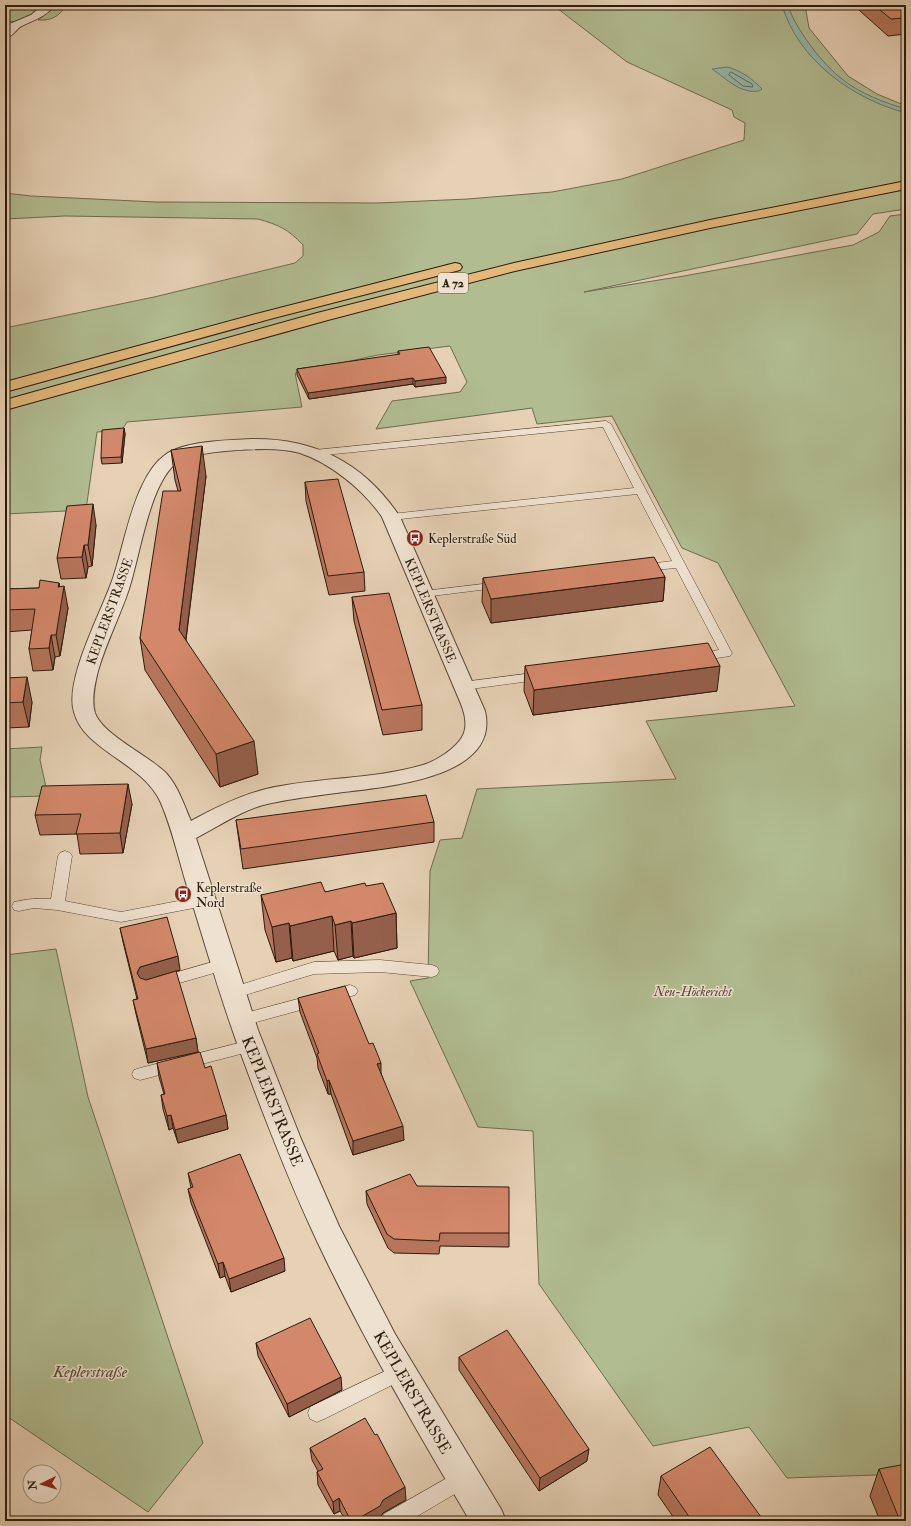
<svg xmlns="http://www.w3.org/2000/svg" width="911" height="1526" viewBox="0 0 911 1526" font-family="'IM FELL Double Pica',serif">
	<rect width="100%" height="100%" fill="#e6d1b5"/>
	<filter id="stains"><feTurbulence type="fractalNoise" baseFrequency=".005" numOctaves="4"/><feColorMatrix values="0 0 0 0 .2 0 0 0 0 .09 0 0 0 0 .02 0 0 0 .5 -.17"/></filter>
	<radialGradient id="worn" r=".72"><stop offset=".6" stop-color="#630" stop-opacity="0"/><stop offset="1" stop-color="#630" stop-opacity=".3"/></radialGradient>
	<g fill="#b1bc91" stroke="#6e6c4e">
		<path d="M5,5H47L25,21L5,22Z"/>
		<path d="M57,5H67C59,16 52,21 38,20Z"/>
		<path d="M553,5H805L809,28L848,76L877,94L906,106V209L873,214L857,234L584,292L684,276L853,245L879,232L890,216L906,214V1474L787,1478L749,1427L653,1446L539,1284L533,1131L478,1127L410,981L428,978L430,871L440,840L462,838L477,789L676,779L646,721L795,706L718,563L682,548L612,416L537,424L532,408L376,429L392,401L460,392L467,382L450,346L378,355L295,373L302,407L127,422L122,430L97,432L86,510L5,514V328L154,297L295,263L303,256V245C288,229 279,225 258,219L65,216L5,219V193L31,196L156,202L378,203L468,199L552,192L622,179L744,140L745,123L734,117L732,110L627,62Z"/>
		<path d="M42,747L40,760L48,796L5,797V749Z"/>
		<path d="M56,949L88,1097L203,1443L148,1512L5,1415V955Z"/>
	</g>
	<g fill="#97b8a9" stroke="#6b7969">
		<path d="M782,5H788C794,27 823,65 842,79C859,93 885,103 906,109V113C853,99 798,60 782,5Z"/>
		<path d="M727,67C740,70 753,79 762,89L759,91C740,94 727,79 712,69Z"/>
	</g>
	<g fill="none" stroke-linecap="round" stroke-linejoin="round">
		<path stroke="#606a5a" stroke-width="1" d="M731,72L752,84L753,87L743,86L729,75Z"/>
		<g stroke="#594835" stroke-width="1">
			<g id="lane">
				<path d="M5,22L19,25L16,27L5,26Z"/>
				<path d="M606,421L611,424L732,653L730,656L697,661L693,660L691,657L693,654L719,650L676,568L642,571L636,568L642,565L672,561L637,494L391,520L386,517L391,514L634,488L603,427L315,456L310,453L315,450Z"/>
				<path d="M500,582L504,583L506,585L504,587L424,597L418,594L424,591Z"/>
				<path d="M541,672L547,676L545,679L463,690L457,686L463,682Z"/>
				<path d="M65,851L70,853L72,856L65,901L121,912L204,896L209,897L211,901L209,905L204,906L121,922L57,910L34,908L19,911L14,910L12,906L14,902C27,899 38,898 51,899L58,856L60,853Z"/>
				<path d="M223,959L228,961L230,965L228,969L162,988L157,986L155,982L157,978Z"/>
				<path d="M380,960L432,965L437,967L439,971L437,975L432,977L380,972L314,974L232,999L227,997L224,993L227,989L314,962Z"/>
				<path d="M350,985L355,987L358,991L355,995L242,1026L237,1024L234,1020L237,1016L242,1014Z"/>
				<path d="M251,1040L256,1042L259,1046L256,1050L140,1080L134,1078L132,1074L134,1070L140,1068Z"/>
				<path d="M400,1364L406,1366L409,1372L406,1378L324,1419L317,1422L310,1419L308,1413L310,1407Z"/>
				<path d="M463,1469L470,1471L473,1478L470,1485L409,1521H381L384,1514Z"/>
			</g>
		</g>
		<g stroke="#594835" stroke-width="2">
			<g id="street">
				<path d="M43,5H55C46,17 33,20 20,27C15,31 12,37 5,38V29L12,23L31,15Z"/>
				<path d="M252,439C316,438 365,464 400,517L485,711C501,780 380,787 336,793C313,796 290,799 267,804C242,810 219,826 196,838L258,1030L301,1139L339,1226L395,1334L501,1509L506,1521H470C420,1436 370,1351 327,1262C294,1195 267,1125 241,1054C220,998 204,940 186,883C178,856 172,829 161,803C143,762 84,751 74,712C64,680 102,611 113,578C123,548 128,515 142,486C147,475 155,462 165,455C184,441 229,440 252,439ZM266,449C277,449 289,450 300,453C330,463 364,490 382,517L461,704C465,714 468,727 462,737C455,749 436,761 423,765C372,780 317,777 266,789C239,796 215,808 191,821C184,805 178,786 166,773C149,756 102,734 95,713C91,700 95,683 98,671C106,643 120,616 129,589C140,555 149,488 174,465C189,451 245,449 266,449Z"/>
			</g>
		</g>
		<g stroke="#2a1b0a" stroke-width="2">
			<g id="highway">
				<path d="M906,181V189L710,228L515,271L328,320L5,410V400L317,313L514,263L710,220Z"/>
				<path d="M455,263L460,264L462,267L460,270L270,319L5,392V382L260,313Z"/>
			</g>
		</g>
		<use href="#lane" fill="#efe1cf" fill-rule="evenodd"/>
		<use href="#street" fill="#efe1cf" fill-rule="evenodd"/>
		<use href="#highway" fill="#e3b87a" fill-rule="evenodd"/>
	</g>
	<g fill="#b6755c" stroke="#2a1b0a">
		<path d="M860,5H906V34L888,36L859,10Z"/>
		<path d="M398,351L446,383L415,387L413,384L309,399L297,375V369L398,355Z"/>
		<path d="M124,428L125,434L122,463L102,464L101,458Z"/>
		<path d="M171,450L206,476L186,640L258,774L220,787L145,670L140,638L178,491L175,480Z"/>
		<path d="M305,482L364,572L365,591L329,595L306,501Z"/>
		<path d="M96,525L92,566L88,567L86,578L61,579L57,558Z"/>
		<path d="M665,577L663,601L491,623L482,602L483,578Z"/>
		<path d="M59,583L60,587L68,608L60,656L55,657L53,670L33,671L29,649L32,630L5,632V589L39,588Z"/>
		<path d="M352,597L422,705V730L383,735L354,621Z"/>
		<path d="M525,666L717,691L533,715L524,691Z"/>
		<path d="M5,678L32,702L29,727L5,728Z"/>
		<path d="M132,804L123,853L80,854L77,834L40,835L35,815Z"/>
		<path d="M236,820L434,822V842L243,869Z"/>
		<path d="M366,886L396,913L397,948L354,958L353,956L338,960L334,951L293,961L292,958L276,962L265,930L261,895L325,892Z"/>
		<path d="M120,928L180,970L146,980L196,1038L198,1052L148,1063L136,1014L133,1000L137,999L123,942Z"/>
		<path d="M298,998L381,1073L404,1140L353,1155L331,1094H328L318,1068L317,1058L300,1012Z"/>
		<path d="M157,1063L205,1068L226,1115L228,1129L178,1143L173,1128L169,1130L163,1109L161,1095L164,1094L159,1077Z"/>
		<path d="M188,1173L285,1271L231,1292L225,1276L220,1278L191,1203L188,1189L191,1188Z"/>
		<path d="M417,1186L509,1233V1247L440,1246L439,1254L394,1253L388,1248L367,1204L366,1191Z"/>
		<path d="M256,1343L342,1390L289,1417L258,1356Z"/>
		<path d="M459,1357L587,1461L539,1491L459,1370Z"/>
		<path d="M310,1448L406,1500L383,1513L380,1518L376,1521H346L340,1511L334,1514L318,1485L317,1472L318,1471L312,1460Z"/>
		<path d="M879,1469L906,1521H880L870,1496Z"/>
		<path d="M661,1476L764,1521H676L658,1495Z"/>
	</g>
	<g fill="#945f4b" stroke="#2a1b0a">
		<path d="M446,377V383L415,387V381Z"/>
		<path d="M413,378V384L309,399L308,393Z"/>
		<path d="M124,428L125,434L122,463L121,457Z"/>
		<path d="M202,446L206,476L183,662L179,630Z"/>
		<path d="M93,504L96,525L92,566L88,545Z"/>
		<path d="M84,545L88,567L86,578L82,557Z"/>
		<path d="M665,577L663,601L491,623V599Z"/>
		<path d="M59,583L62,598L64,586L68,608L60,656L56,635Z"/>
		<path d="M51,635L55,657L53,670L49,648Z"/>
		<path d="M720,666L717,691L533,715L534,690Z"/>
		<path d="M27,677L32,702L29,727L23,702Z"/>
		<path d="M254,741L258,774L220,787L216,754Z"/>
		<path d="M128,784L132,804L123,853L120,833Z"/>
		<path d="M396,913L397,948L354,958L352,923Z"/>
		<path d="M332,916L334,951L293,961L290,926Z"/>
		<path d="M351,921L353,956L338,960L335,925Z"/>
		<path d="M289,923L292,958L276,962L272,927Z"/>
		<path d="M178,956L180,970L143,981L140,987L137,973L140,967Z"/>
		<path d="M196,1038L198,1052L148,1063L146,1049Z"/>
		<path d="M381,1063V1076L377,1064Z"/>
		<path d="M329,1080L331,1094H328L327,1081Z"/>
		<path d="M171,1115L173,1128L169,1130L167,1116Z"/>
		<path d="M226,1115L228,1129L178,1143L175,1130Z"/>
		<path d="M403,1126L404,1140L353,1155V1141Z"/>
		<path d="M284,1258L285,1271L231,1292L229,1279Z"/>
		<path d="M223,1262L225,1276L220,1278L218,1264Z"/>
		<path d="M341,1377L342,1390L289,1417L287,1404Z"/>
		<path d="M589,1449L587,1461L539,1491L540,1478Z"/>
		<path d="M405,1487L406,1500L383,1513L380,1518L376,1521H354L383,1500Z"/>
		<path d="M339,1498L340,1511L334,1514L333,1502Z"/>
	</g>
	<g fill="#d4886b" stroke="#2a1b0a">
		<path d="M874,5H906V18L891,19Z"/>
		<path d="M429,347L446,377L415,381L413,378L308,393L297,369L400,354L398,351Z"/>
		<path d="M124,428L121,457L101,458L102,430Z"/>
		<path d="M202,446L179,630L254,741L216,754L140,638L163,491H181L171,450Z"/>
		<path d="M338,479L364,572L328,576L305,482Z"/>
		<path d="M93,504L88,545H84L82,557L57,558L67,506Z"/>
		<path d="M654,557L665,577L491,599L483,578Z"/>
		<path d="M40,580L59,583L58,587L64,586L56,635H51L49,648L29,649L35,609L5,610V589L39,588Z"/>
		<path d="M389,593L422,705L382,710L352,597Z"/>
		<path d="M708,643L720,666L534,690L525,666Z"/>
		<path d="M27,677L23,702L5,703V678Z"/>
		<path d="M128,784L120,833L76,834L81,814L35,815L42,786Z"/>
		<path d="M426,795L434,822L241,849L236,820Z"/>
		<path d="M321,882L325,892L365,883L366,886L383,883L396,913L352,923L351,921L335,925L332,916L290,926L289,923L272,927L261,895Z"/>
		<path d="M167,917L178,956L140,967L137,973L140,978L146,980L176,971L196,1038L146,1049L133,1000L138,999L120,928Z"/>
		<path d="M345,986L369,1044L373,1043L381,1063L377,1064L403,1126L353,1141L329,1080L327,1081L317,1054L319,1053L298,998Z"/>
		<path d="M200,1052L205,1068L211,1066L226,1115L175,1130L171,1115L167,1116L161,1095L165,1094L157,1063Z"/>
		<path d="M240,1154L284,1258L229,1279L223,1262L218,1264L188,1189L193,1187L188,1173Z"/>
		<path d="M410,1174L417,1186L509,1187V1233H440L439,1241L394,1239L387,1234L366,1191Z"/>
		<path d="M310,1318L341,1377L287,1404L256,1343Z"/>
		<path d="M507,1330L589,1449L540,1478L459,1357Z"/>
		<path d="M365,1418L375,1435L377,1434L405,1487L383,1500L380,1506L354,1521H351L339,1498L333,1502L317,1472L323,1469L310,1448Z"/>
		<path d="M710,1447L764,1521H692L661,1476Z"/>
		<path d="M906,1464V1521H892L891,1518L898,1516L879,1469Z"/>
	</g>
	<defs>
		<g id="bus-disc" transform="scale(0.9)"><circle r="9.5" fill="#8f2418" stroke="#efe1cf"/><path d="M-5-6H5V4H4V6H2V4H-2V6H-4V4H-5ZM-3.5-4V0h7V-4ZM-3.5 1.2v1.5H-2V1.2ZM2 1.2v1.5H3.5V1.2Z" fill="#fff"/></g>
	</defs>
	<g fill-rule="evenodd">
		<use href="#bus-disc" x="415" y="538"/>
		<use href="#bus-disc" x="183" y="894"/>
	</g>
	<g text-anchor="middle" stroke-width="3" stroke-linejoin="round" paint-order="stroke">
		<rect fill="#efe1cf" stroke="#655645" stroke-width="1" x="438" y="273" width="30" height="20" rx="3"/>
		<g font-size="12" font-weight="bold" fill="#2a1b0a">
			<text x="453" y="287">A 72</text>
		</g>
		<g font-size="13" fill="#2a1b0a" stroke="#efe1cf" text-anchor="start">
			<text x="428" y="543">Keplerstraße Süd</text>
			<text x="196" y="892">Keplerstraße<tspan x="196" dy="15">Nord</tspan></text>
		</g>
		<g font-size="13" fill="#2a1b0a" stroke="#efe1cf">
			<text transform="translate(431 610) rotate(67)" y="5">KEPLERSTRASSE</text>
			<text transform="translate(109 611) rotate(-70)" y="5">KEPLERSTRASSE</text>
		</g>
		<g font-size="13" font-style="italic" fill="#524b32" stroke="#efe1cf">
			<text x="693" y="996">Neu-Höckericht</text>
		</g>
		<g font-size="16" fill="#2a1b0a" stroke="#efe1cf">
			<text transform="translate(273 1101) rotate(68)" y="6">KEPLERSTRASSE</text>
			<text transform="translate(413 1392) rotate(60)" y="6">KEPLERSTRASSE</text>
		</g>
		<g font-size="16" font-style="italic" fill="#524b32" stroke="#efe1cf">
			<text x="90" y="1377">Keplerstraße</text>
		</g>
	</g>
	<rect width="911" height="1526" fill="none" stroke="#e6d1b5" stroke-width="20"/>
	<rect x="6" y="6" width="899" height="1514" fill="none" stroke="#2a1b0a" stroke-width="2"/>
	<rect x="10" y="10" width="891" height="1506" fill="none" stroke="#2a1b0a"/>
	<g transform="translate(42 1484) rotate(265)"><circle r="19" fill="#efe1cf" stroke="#a09280"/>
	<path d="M0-3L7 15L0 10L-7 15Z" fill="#8f2418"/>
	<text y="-6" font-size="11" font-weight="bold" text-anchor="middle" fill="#2a1b0a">N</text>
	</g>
	<rect width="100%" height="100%" filter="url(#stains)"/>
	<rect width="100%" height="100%" fill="url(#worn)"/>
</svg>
